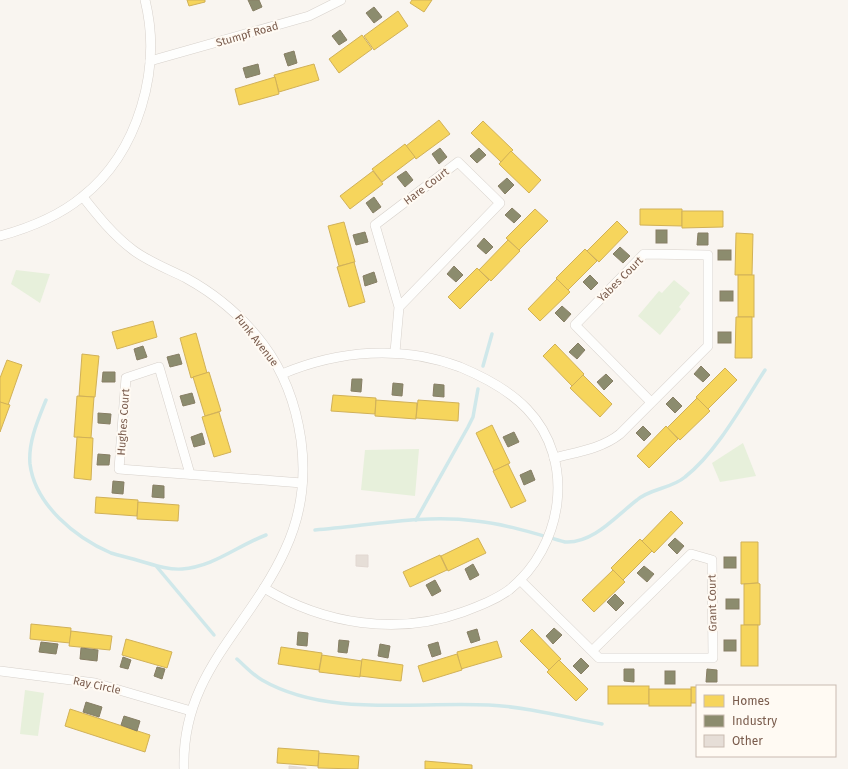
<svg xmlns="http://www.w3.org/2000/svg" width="848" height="769" viewBox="0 0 848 769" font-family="'Fira Sans',sans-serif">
	<rect width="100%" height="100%" fill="#f9f5f0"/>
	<g fill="#e7f0db">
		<path d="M16,270L50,274L40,303L11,284Z"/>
		<path d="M674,280L690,293L679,307L681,309L660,335L638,316L659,291L662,293Z"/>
		<path d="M743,443L756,476L720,482L712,463Z"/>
		<path d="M419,449L415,496L361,490L365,450Z"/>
		<path d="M25,690L44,693L38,736L20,734Z"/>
	</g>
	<g fill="#f6d55c" stroke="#d1b158">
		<path d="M187,0H205V2L189,6Z"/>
		<path d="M412,0H432L424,12L410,3Z"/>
		<path d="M398,11L408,26L374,50L364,36Z"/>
		<path d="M362,35L372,49L339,73L329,59Z"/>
		<path d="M314,64L319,80L279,92L274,75Z"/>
		<path d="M275,77L279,94L239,105L235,89Z"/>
		<path d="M439,120L450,134L416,159L406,146Z"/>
		<path d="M483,121L513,150L501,162L471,133Z"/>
		<path d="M405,144L415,157L382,182L372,169Z"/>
		<path d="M511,151L541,180L529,193L499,164Z"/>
		<path d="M373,171L383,184L350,209L340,196Z"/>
		<path d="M535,209L548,221L519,250L506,238Z"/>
		<path d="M640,209H682V226L640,225Z"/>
		<path d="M682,211H723V227L682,228Z"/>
		<path d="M617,221L628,232L599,262L587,251Z"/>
		<path d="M344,222L355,262L339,266L328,226Z"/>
		<path d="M736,233L753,234L752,275H735Z"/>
		<path d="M508,240L520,251L491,281L479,270Z"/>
		<path d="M585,249L597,261L568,290L556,278Z"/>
		<path d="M354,262L365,302L349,307L337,267Z"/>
		<path d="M477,268L489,280L460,309L448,297Z"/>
		<rect x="738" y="275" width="16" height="42"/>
		<path d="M557,279L570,292L540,321L528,309Z"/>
		<path d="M736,317H752V358H735Z"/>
		<path d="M153,321L157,337L117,349L112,332Z"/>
		<path d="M196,333L207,373L191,378L180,338Z"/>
		<path d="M555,344L584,374L572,386L543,356Z"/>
		<path d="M82,354L99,356L95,397L79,396Z"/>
		<path d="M7,360L22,365L8,405L0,402V378Z"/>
		<path d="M725,368L737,380L708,409L696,397Z"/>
		<path d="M209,372L221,411L205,416L193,377Z"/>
		<path d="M583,375L612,404L600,417L570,388Z"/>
		<path d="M333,395L376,398L375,414L331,411Z"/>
		<path d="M77,396L94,397L91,438L74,437Z"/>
		<path d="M697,398L710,411L680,440L667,428Z"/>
		<path d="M376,400L417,403L416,419L375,416Z"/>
		<path d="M418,400L459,403L458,421L416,418Z"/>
		<path d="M0,402L10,405L0,432Z"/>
		<path d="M219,412L231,452L214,457L202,417Z"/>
		<path d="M492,425L510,463L494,471L476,433Z"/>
		<path d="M666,426L678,439L649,468L637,456Z"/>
		<path d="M77,437L93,438L91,480L74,478Z"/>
		<path d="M508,464L526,501L511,508L493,471Z"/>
		<path d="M96,497L138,500L137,516L95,513Z"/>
		<path d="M138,502L179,505L178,521L137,519Z"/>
		<path d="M671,511L683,523L654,553L642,541Z"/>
		<path d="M478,538L486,553L448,571L441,556Z"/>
		<path d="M640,539L652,551L623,580L611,568Z"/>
		<path d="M741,542H758V583L741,584Z"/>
		<path d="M440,555L447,570L410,587L403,572Z"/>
		<path d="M613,570L625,582L594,612L582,600Z"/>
		<path d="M758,583L760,584V625H744V584Z"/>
		<path d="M31,624L71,628L70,643L30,639Z"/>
		<rect x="741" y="625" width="17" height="41"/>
		<path d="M532,629L561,659L549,670L520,641Z"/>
		<path d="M71,631L112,636L110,650L69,646Z"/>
		<path d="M126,639L172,652L167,668L122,655Z"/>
		<path d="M497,641L502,657L461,669L457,652Z"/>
		<path d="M281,647L322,653L319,670L278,664Z"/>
		<path d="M457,654L462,670L423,682L418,666Z"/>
		<path d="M322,655L362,661L360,677L319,672Z"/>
		<path d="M362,659L403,665L401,681L360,676Z"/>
		<path d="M559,660L588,689L576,701L547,672Z"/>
		<rect x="608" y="686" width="41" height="18"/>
		<rect x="691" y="687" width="6" height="16"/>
		<rect x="649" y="689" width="42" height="17"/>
		<path d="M70,709L150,735L145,752L65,726Z"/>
		<path d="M278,748L319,751L318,766L277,763Z"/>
		<path d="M319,753L359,756L358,769L318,768Z"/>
		<path d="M425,761L472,765V769H425Z"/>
	</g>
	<g fill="#8c8c6e" stroke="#877e64">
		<path d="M248,0H259L262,7L253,11Z"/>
		<path d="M374,7L382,17L374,23L366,13Z"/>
		<path d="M340,30L347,40L339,45L332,36Z"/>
		<path d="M294,51L297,63L288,66L284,54Z"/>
		<path d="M258,64L260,74L246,78L243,68Z"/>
		<path d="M440,148L447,157L439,164L432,154Z"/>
		<path d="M479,148L486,155L477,163L470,156Z"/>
		<path d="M406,171L413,180L405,187L397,177Z"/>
		<path d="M507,178L514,185L505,194L498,186Z"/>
		<path d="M374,197L381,207L373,213L366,203Z"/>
		<path d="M512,208L521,216L514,223L505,215Z"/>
		<rect x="656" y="230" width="11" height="13"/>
		<path d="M365,232L368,242L356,245L353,235Z"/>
		<path d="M698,233H708V245H697Z"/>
		<path d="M484,238L493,247L486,254L477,246Z"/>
		<path d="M620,247L630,256L623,263L613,254Z"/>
		<rect x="718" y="250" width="13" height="10"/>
		<path d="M454,266L463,275L456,282L447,274Z"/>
		<path d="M374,272L377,282L365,286L363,276Z"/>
		<path d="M590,275L598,283L591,290L583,282Z"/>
		<rect x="720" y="291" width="13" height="10"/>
		<path d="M562,306L571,314L564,322L555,313Z"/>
		<rect x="718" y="332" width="13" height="11"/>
		<path d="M578,343L585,350L577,359L569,352Z"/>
		<path d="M143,346L147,357L137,360L134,349Z"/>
		<path d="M179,354L182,364L170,367L167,357Z"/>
		<path d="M701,366L710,375L703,382L694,374Z"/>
		<path d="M103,372H115V382H102Z"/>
		<path d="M606,374L613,381L604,390L597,382Z"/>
		<path d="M352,379H362L361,392L351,391Z"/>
		<path d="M393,383L403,384L402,396L392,395Z"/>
		<path d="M434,384L444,385V397L433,396Z"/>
		<path d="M192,393L195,403L183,406L180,396Z"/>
		<path d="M673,397L682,406L675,413L666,404Z"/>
		<path d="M98,413L111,414L110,424L98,423Z"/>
		<path d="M643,426L651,434L644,441L636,433Z"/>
		<path d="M514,432L519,442L508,447L503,437Z"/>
		<path d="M202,433L205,444L194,447L191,437Z"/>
		<path d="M98,454L110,455L109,465H97Z"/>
		<path d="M531,470L535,480L524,485L520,475Z"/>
		<path d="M113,481L124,482L123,494L112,493Z"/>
		<path d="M153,485L164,486V498L152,497Z"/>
		<path d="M675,538L684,546L677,554L668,545Z"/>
		<rect x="724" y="557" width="12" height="11"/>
		<path d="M473,564L479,575L470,580L465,569Z"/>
		<path d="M644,566L654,574L647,582L637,573Z"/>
		<path d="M435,580L441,591L432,596L426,585Z"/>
		<path d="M615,594L624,603L616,611L607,602Z"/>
		<rect x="726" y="599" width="13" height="10"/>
		<path d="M554,628L562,635L553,644L546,636Z"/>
		<path d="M477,629L480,640L471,643L467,632Z"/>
		<path d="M298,632L308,633L307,646L297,645Z"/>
		<path d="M339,640L349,641L347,653L338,652Z"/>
		<rect x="724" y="640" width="12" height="11"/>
		<path d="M41,642L58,644L56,654L39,652Z"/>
		<path d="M438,642L441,654L432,657L428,645Z"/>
		<path d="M380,644L390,646L388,658L378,656Z"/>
		<path d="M81,648L98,650L97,661L80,659Z"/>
		<path d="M123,657L131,660L128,669L120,667Z"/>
		<path d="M581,658L589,666L581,674L573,666Z"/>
		<path d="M157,667L165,669L162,679L154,676Z"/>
		<path d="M624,669H634V682L624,681Z"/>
		<path d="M707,669L717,670V682H706Z"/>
		<rect x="665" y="671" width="10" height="13"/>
		<path d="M86,702L102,707L99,717L83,712Z"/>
		<path d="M124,716L140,721L137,731L121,725Z"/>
	</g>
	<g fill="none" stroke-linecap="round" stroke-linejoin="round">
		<g stroke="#d0e8ea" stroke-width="3.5">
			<path d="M483,366L492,334"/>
			<path d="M46,400C38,420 28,442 30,464C35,505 76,538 111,553C120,556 131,558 140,561C154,565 168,570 182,569C213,567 237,546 266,535"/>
			<path d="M416,520L468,427L473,417L478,389"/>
			<path d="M315,530C368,526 422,514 476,521C506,524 536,534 565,542C593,544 616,516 637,500C651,488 671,489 685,477C717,452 743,404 765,370"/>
			<path d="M157,567L214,635"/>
			<path d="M237,659C245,666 253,675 262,680C328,718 416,701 489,705C527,707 565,717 602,724"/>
		</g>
	</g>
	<g fill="#e6ded7" stroke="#e2d8d2">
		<path d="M356,555H368V567L356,566Z"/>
		<path d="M289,766L306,768V769H289Z"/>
	</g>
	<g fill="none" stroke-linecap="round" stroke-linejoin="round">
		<g stroke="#d7d1cb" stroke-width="10">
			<g id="minor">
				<path d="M150,61L309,16L341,0"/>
				<path d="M83,197C98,216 113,235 133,250C149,262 168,269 186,278C217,295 241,315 263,344C284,372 296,405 301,440C306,477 301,516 285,550C249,629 181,673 184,769"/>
				<path d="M0,236C29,228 59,216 82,197C139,152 162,68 145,0"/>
				<path d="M395,352L399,307L500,203L458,162L375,225L399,307"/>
				<path d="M554,458C577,452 601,449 620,434L708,346V255L644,254L575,325L651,402"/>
				<path d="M190,474L159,367L126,378L119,469L302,483"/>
				<path d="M520,580L599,658H713L712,560L691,554L592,651"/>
				<path d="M264,588C323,624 397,636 463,612C479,606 495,600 509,590C563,547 577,461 527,409C509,390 484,377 460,367C402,345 339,350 282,374"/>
				<path d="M0,671L95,683L191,711"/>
			</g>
		</g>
		<use href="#minor" stroke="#fefefd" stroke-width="9"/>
	</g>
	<g text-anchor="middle" stroke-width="4" stroke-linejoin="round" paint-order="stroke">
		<g font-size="11" fill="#7a5c4d" stroke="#fffaf3">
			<text transform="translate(247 34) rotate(-16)" y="4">Stumpf Road</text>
			<text transform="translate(426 186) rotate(-37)" y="4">Hare Court</text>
			<text transform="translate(620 279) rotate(-45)" y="4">Yabes Court</text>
			<text transform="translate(257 340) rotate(52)" y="4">Funk Avenue</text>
			<text transform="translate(123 422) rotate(-86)" y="4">Hughes Court</text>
			<text transform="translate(712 603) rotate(-91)" y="4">Grant Court</text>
			<text transform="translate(97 685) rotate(12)" y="4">Ray Circle</text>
		</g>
	</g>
	<rect x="696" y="685" width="140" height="72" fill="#fffaf3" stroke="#cabbb1"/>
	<rect x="704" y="695" width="20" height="12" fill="#f6d55c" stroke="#cabbb1"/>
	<text x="732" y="705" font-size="12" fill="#7a5c4d">Homes</text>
	<rect x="704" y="715" width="20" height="12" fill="#8c8c6e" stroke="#cabbb1"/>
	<text x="732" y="725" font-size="12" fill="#7a5c4d">Industry</text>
	<rect x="704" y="735" width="20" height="12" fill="#e6ded7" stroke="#cabbb1"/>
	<text x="732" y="745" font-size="12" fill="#7a5c4d">Other</text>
</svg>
